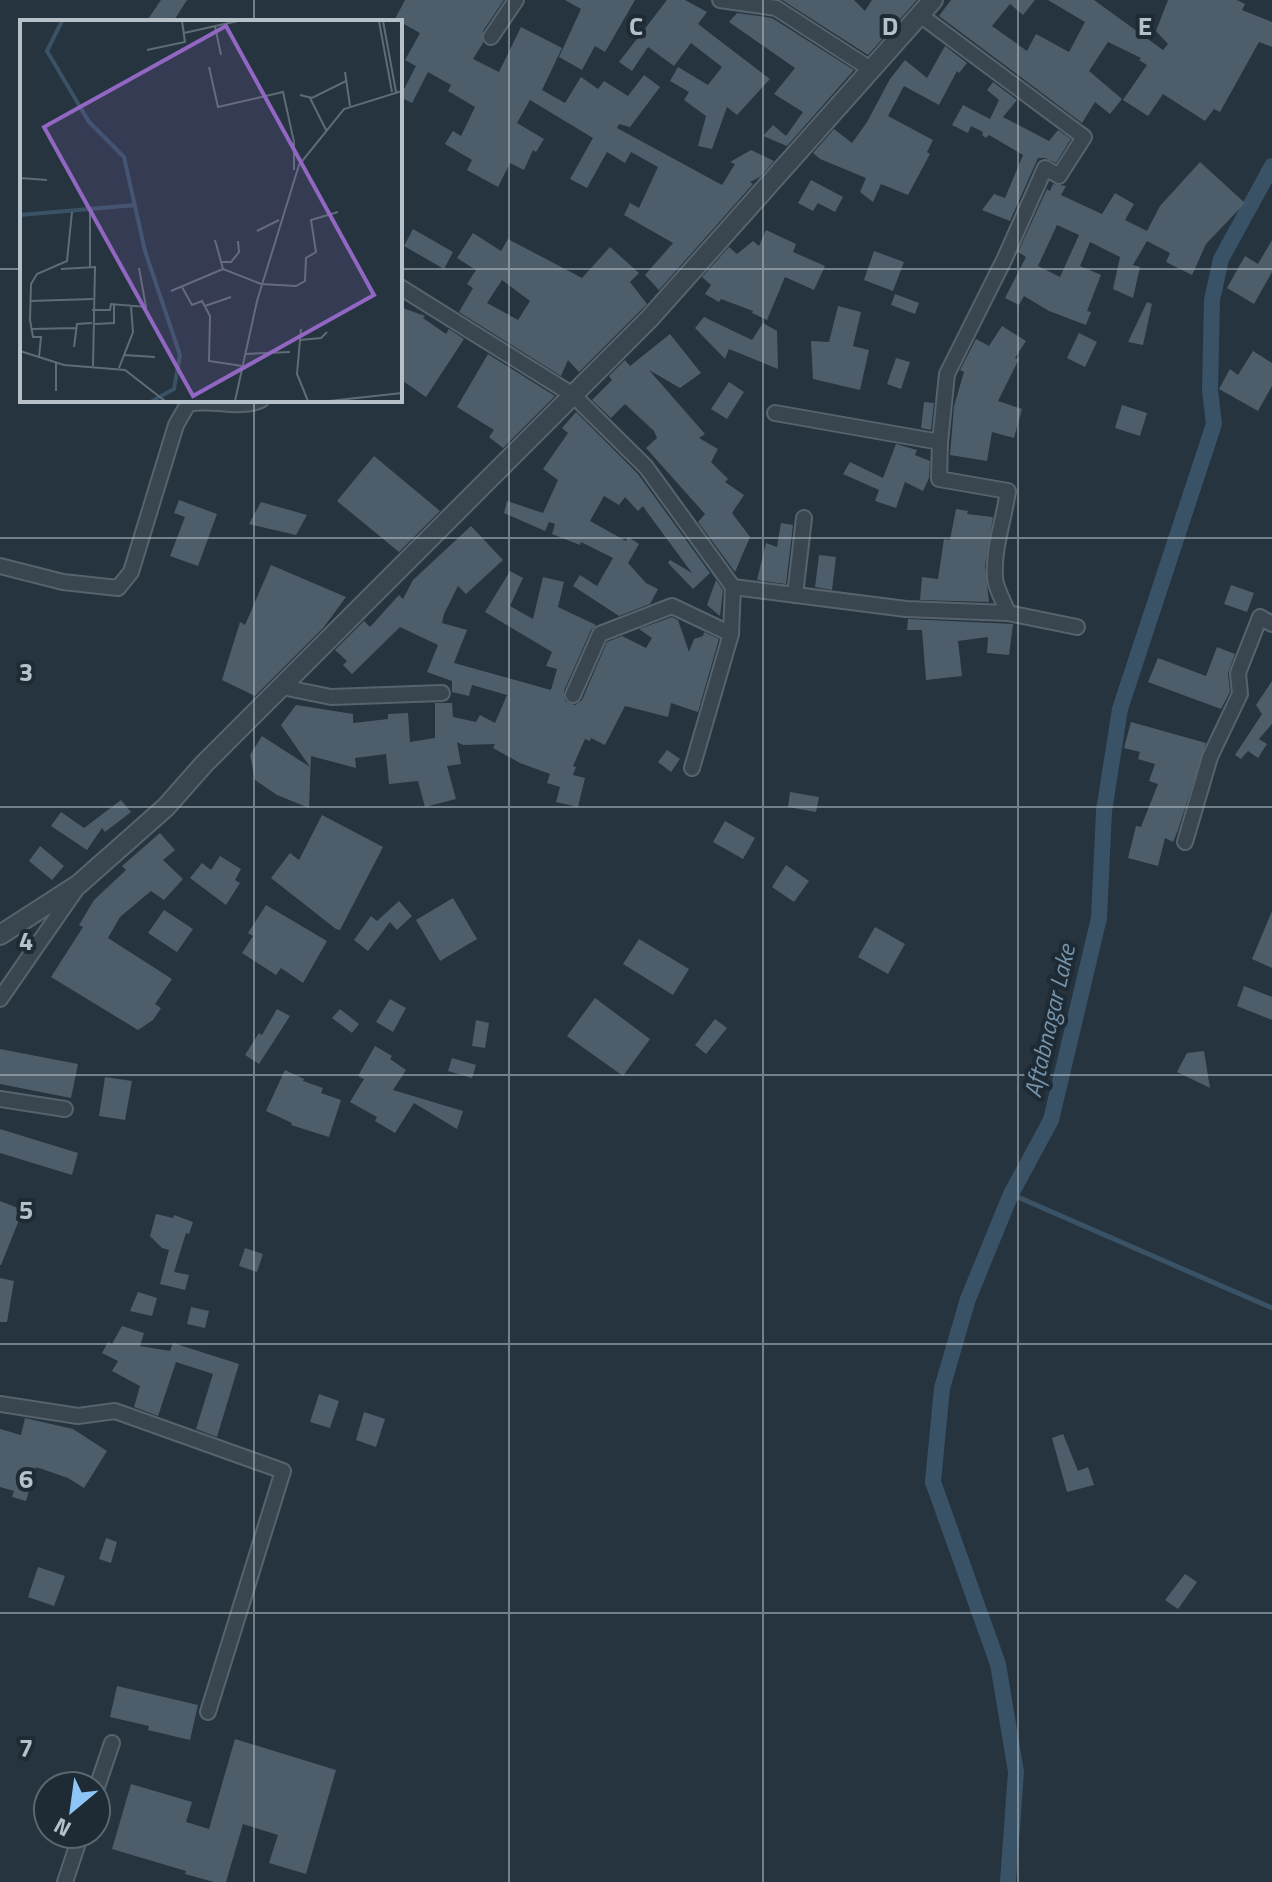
<svg xmlns="http://www.w3.org/2000/svg" width="1272" height="1882" viewBox="0 0 1272 1882" font-family="'Titillium Web',sans-serif">
	<rect width="100%" height="100%" fill="#25343f"/>
	<g fill="none" stroke-linecap="round" stroke-linejoin="round">
		<path stroke="#395266" stroke-width="5" d="M1011,1194L1272,1308"/>
		<path stroke="#395266" stroke-width="16" d="M1008,1882L1016,1772L998,1664L933,1482L942,1388L968,1299L1011,1194L1051,1120L1099,918L1104,811L1120,709L1214,424L1210,390L1212,300L1221,259L1272,166"/>
	</g>
	<g fill="#4e5d6a" fill-rule="evenodd">
		<path d="M161,0H187L173,22H146Z"/>
		<path d="M405,0H504L483,31V43L473,59L499,72L521,27L562,48L542,90L565,103L581,77L598,89L604,81L628,96L644,75L660,87L630,127L619,124L617,128L722,185L735,164L730,162L751,150L774,161L760,177L750,182L753,184L659,290L645,275L673,243L624,215L630,203L639,208L658,167L631,152L625,163L607,152L587,188L570,179L593,138L530,100L517,123L544,139L536,152L533,150L524,170L510,163L498,187L467,170L472,160L445,144L453,131L461,136L475,107L448,91L451,85L428,72L412,103L400,97L416,66L405,60L420,33L395,19Z"/>
		<path d="M565,0H635L605,52L595,46L582,70L559,57L581,9Z"/>
		<path d="M667,0H685L707,12L698,24L770,79L737,115L727,107L712,149L698,146L706,116L684,100L689,92L670,81L678,67L708,85L722,67L691,43L674,66L648,47L632,71L619,62Z"/>
		<path d="M782,0H854L865,11L872,0H917L868,55Z"/>
		<path d="M951,0H1035L1023,15L1010,4L992,26L1027,51L1036,34L1069,52L1085,22L1048,0H1094L1163,50L1168,44L1156,31L1168,0H1237L1245,4L1242,10L1272,22V47L1259,42L1220,112L1214,109L1205,121L1163,94L1148,116L1123,100L1147,65L1139,60L1141,58L1108,42L1089,71L1122,99L1110,114L1095,102L1082,123L939,16Z"/>
		<path d="M737,13L772,18L854,70L787,146L763,136L773,125L786,136L803,112L774,94L795,68L729,22Z"/>
		<path d="M945,46L967,63L959,73L957,71L939,105L904,86L888,116L933,140L927,152L930,154L908,195L881,184L873,202L860,192L866,178L820,159L813,153L834,129L852,143L867,122L890,79L905,60L927,78Z"/>
		<path d="M993,82L1017,100L1003,117L1049,141L1058,130L1071,139L1056,163L1045,158H1038L1010,221L982,210L994,194L1005,198L1023,155L989,135L986,138L982,135L983,132L971,126L968,133L952,125L963,105L990,119L999,100L987,90Z"/>
		<path d="M1200,162L1245,203L1206,244L1192,275L1166,262L1170,253L1147,241L1133,265L1140,267L1133,298L1113,289L1120,257L1090,242L1080,266L1101,275L1087,311L1091,312L1086,325L1049,311L1024,296L1019,305L1005,298L1026,257L1018,252L1047,189L1050,191L1053,184L1066,186L1061,195L1102,214L1115,193L1134,204L1125,220L1147,231L1160,206ZM1057,225L1079,235L1060,277L1038,266Z"/>
		<path d="M811,180L843,197L835,212L818,203L813,211L798,203Z"/>
		<path d="M413,229L453,252L444,269L404,246Z"/>
		<path d="M766,230L796,244L793,252L825,266L814,290L785,277L767,320L752,313L753,311L721,299L719,302L705,294L711,285L702,277L729,247L737,254L753,241L759,246Z"/>
		<path d="M473,233L501,251L508,239L582,278L610,247L639,273L630,282L647,304L579,372L568,360L561,376L459,312L473,288L467,284L476,270L457,258ZM502,280L530,301L518,320L487,303Z"/>
		<path d="M1272,240V272L1254,304L1227,288L1245,256L1258,264Z"/>
		<path d="M874,251L904,262L893,291L864,280Z"/>
		<path d="M895,294L919,303L915,314L891,305Z"/>
		<path d="M1147,302L1152,304L1143,345L1128,342Z"/>
		<path d="M838,306L861,312L853,346L869,350L860,390L813,379L811,341L829,342Z"/>
		<path d="M400,307L425,316L423,318L446,334L449,329L464,339L426,397L400,379Z"/>
		<path d="M704,317L752,340L763,323L777,331L778,369L729,349L725,359L695,328Z"/>
		<path d="M1002,326L1026,341L1015,358L1019,359L998,401L1022,409L1014,438L992,432L987,461L950,455L954,406L964,372L960,370L976,339L989,346Z"/>
		<path d="M1079,333L1097,342L1085,367L1067,358Z"/>
		<path d="M670,334L701,373L680,388L649,370L705,434L699,438L718,449L711,462L728,479L725,482L744,495L732,513L750,537L735,572L698,522L705,514L646,448L657,438L654,431L625,404L611,418L592,400L612,380L609,376L625,360L630,366Z"/>
		<path d="M1253,351L1272,363V386L1258,411L1219,389L1230,369L1238,375Z"/>
		<path d="M488,354L555,396L503,448L489,437L494,430L457,407Z"/>
		<path d="M896,358L910,362L901,389L887,384Z"/>
		<path d="M729,382L744,392L727,419L711,409Z"/>
		<path d="M924,402L934,403L931,430L921,428Z"/>
		<path d="M1122,405L1147,413L1140,436L1115,428Z"/>
		<path d="M576,412L638,474L710,573L693,589L668,563L670,560L692,573L647,512L643,506L638,511L625,497L619,505L604,496L590,521L626,541L628,537L639,544L628,563L646,583L658,589L650,604L619,616L573,586L580,575L597,586L613,558L581,542L580,545L552,534L555,524L549,522L545,531L504,513L507,501L543,513L558,480L543,469L568,433L562,428Z"/>
		<path d="M896,444L917,450L915,455L930,461L929,478L923,491L905,482L896,508L875,501L879,490L843,474L850,462L883,478Z"/>
		<path d="M374,456L440,511L399,552L337,501Z"/>
		<path d="M179,500L217,514L198,566L170,556L185,517L174,513Z"/>
		<path d="M261,502L307,515L296,535L249,524Z"/>
		<path d="M956,509L968,511L967,514L993,517L985,566L989,602L920,600L922,577L938,579L944,539L950,540Z"/>
		<path d="M781,523L793,525L786,584L757,580L766,543L777,547Z"/>
		<path d="M471,526L503,560L466,594L458,586L444,614L442,623L467,630L454,663L551,690L557,669L546,666L552,652L485,612L510,571L523,578L510,606L533,619L543,577L564,582L558,607L596,625L591,630L564,691L565,701L575,705L582,700L607,642L622,636L646,648L652,638L639,629L672,617L678,620L689,652L694,639L703,636L704,632L719,639L698,712L671,703L668,717L625,706L605,745L591,738L590,741L585,739L573,766L576,767L573,775L585,778L578,807L556,802L560,787L547,783L550,774L520,763L493,748L495,744L463,745L457,742L461,764L447,766L456,799L425,807L418,781L389,784L386,754L355,758L356,768L311,756L309,808L277,795L255,780L250,755L262,736L310,767L281,725L296,705L353,714V723L388,719V714L408,713L410,742L435,738V703H452L453,717L476,722L480,715L495,723L507,695L472,685L469,696L452,692V681L427,672L438,645L400,627L352,674L343,665L347,661L335,650L364,621L370,627L399,595L403,599L413,580Z"/>
		<path d="M819,555L836,557L832,590L815,587Z"/>
		<path d="M271,565L346,597L324,627L255,696L222,680L240,622L245,625Z"/>
		<path d="M716,580L723,590L720,616L707,605Z"/>
		<path d="M1231,585L1254,593L1247,612L1224,604Z"/>
		<path d="M908,619L1013,624L1009,655L987,653L988,637L958,641L962,676L926,680L922,630H907Z"/>
		<path d="M1217,647L1235,654L1228,673L1230,692L1221,709L1148,682L1158,658L1206,676Z"/>
		<path d="M1272,681V724L1259,739L1267,744L1258,758L1248,751L1241,759L1235,755L1262,714L1256,705Z"/>
		<path d="M1131,722L1206,743L1178,830L1173,842L1165,838L1158,866L1128,858L1136,826L1141,827L1158,784L1149,781L1155,764L1138,759L1140,752L1124,748Z"/>
		<path d="M667,750L680,759L671,772L658,762Z"/>
		<path d="M790,792L819,797L816,812L788,807Z"/>
		<path d="M121,800L131,812L105,832L102,828L87,850L51,826L61,812L84,828Z"/>
		<path d="M322,815L383,847L340,930L336,929L271,878L290,853L299,860Z"/>
		<path d="M725,821L755,838L743,859L713,842Z"/>
		<path d="M160,833L175,850L163,860L183,879L164,900L151,891L120,917L108,938L172,979L155,1004L161,1008L153,1020L138,1030L51,977L83,927L79,925L94,900L126,870L122,866Z"/>
		<path d="M40,846L64,866L52,880L29,861Z"/>
		<path d="M220,856L241,869L235,880L240,883L226,905L190,878L202,863L211,870Z"/>
		<path d="M786,865L809,881L794,902L772,887Z"/>
		<path d="M453,898L477,939L440,961L416,920Z"/>
		<path d="M399,901L412,916L397,930L390,922L368,951L354,940L371,916L377,921Z"/>
		<path d="M266,905L327,941L303,983L281,968L276,975L242,953L253,936L248,933Z"/>
		<path d="M164,910L193,929L177,952L148,933Z"/>
		<path d="M1272,911V968L1252,959Z"/>
		<path d="M875,927L905,944L888,974L858,957Z"/>
		<path d="M639,939L689,969L673,995L623,964Z"/>
		<path d="M1244,986L1272,997V1020L1237,1006Z"/>
		<path d="M595,998L650,1039L623,1076L567,1036Z"/>
		<path d="M390,999L406,1008L393,1032L376,1022Z"/>
		<path d="M277,1009L290,1016L259,1064L245,1055L259,1033L262,1035Z"/>
		<path d="M340,1009L359,1024L352,1033L332,1018Z"/>
		<path d="M715,1019L727,1028L706,1054L695,1045Z"/>
		<path d="M476,1020L489,1023L485,1048L472,1046Z"/>
		<path d="M375,1046L392,1056L390,1059L406,1070L393,1090L463,1111L457,1129L414,1103L395,1133L375,1121L377,1117L350,1102L364,1079L358,1076Z"/>
		<path d="M0,1049L78,1064L71,1098L0,1084Z"/>
		<path d="M1204,1051L1210,1088L1177,1072L1187,1053Z"/>
		<path d="M452,1058L476,1065L472,1078L448,1071Z"/>
		<path d="M285,1070L304,1079L303,1081L323,1088L321,1093L341,1100L329,1137L291,1125L292,1123L266,1111Z"/>
		<path d="M105,1077L132,1081L125,1120L99,1116Z"/>
		<path d="M0,1129L78,1153L72,1175L0,1153Z"/>
		<path d="M0,1201L23,1210L1,1265H0Z"/>
		<path d="M156,1214L173,1218L174,1215L193,1222L189,1234L186,1233L174,1272L189,1275L185,1290L160,1284L169,1250L162,1248L150,1236Z"/>
		<path d="M245,1248L263,1254L257,1272L239,1266Z"/>
		<path d="M0,1278L14,1281L7,1322H0Z"/>
		<path d="M138,1292L157,1298L152,1316L130,1311Z"/>
		<path d="M191,1307L209,1311L205,1328L187,1324Z"/>
		<path d="M122,1326L144,1333L140,1346L170,1351L173,1343L239,1364L217,1437L196,1429L213,1374L176,1362L158,1416L134,1407L140,1386L112,1371L118,1361L102,1353L108,1342L112,1344Z"/>
		<path d="M319,1394L339,1401L330,1428L310,1422Z"/>
		<path d="M364,1412L385,1419L376,1447L356,1440Z"/>
		<path d="M25,1418L73,1429L107,1451L84,1488L68,1478L36,1467L26,1501L12,1497L14,1491L0,1487V1429L21,1435Z"/>
		<path d="M1063,1434L1078,1471L1088,1467L1094,1485L1067,1492L1052,1438Z"/>
		<path d="M106,1538L117,1542L111,1563L99,1559Z"/>
		<path d="M38,1567L65,1576L54,1606L28,1597Z"/>
		<path d="M1185,1574L1197,1582L1178,1609L1165,1600Z"/>
		<path d="M117,1686L198,1705L190,1740L148,1730L149,1726L110,1717Z"/>
		<path d="M235,1739L336,1770L306,1874L269,1863L278,1835L243,1824L226,1882H214L185,1874L186,1871L112,1849L131,1784L192,1802L186,1822L209,1829Z"/>
	</g>
	<g fill="none" stroke-linecap="round" stroke-linejoin="round">
		<g stroke="#57636c" stroke-width="18">
			<g id="minor">
				<path d="M720,0L776,8L872,70"/>
				<path d="M920,15L1084,137L1059,176L1045,168L1004,260L947,374L940,442L939,479L1008,491C1004,520 993,548 995,578C996,589 1004,602 1008,613"/>
				<path d="M491,37L516,0"/>
				<path d="M400,287L573,395L646,467L733,587L731,634L692,768"/>
				<path d="M775,413L940,442"/>
				<path d="M0,566L63,582L118,588L131,572L176,425L188,404C212,398 239,410 261,400"/>
				<path d="M733,587L906,609L1008,613L1077,627"/>
				<path d="M795,595L804,518"/>
				<path d="M282,687L331,697L442,693"/>
				<path d="M573,695L600,634L672,606L731,634"/>
				<path d="M1185,842L1210,757L1240,694L1238,673L1260,617L1272,624"/>
				<path d="M0,999L77,888"/>
				<path d="M0,1099L65,1109"/>
				<path d="M0,1404L78,1416L115,1411L283,1471L208,1712"/>
				<path d="M96,1790L112,1743"/>
				<path d="M65,1882L81,1834"/>
			</g>
		</g>
		<g stroke="#57636c" stroke-width="22">
			<path id="tertiary" d="M0,935L79,884L166,807L204,764L650,318L933,0"/>
		</g>
		<use href="#minor" stroke="#39454f" stroke-width="14"/>
		<use href="#tertiary" stroke="#39454f" stroke-width="18"/>
	</g>
	<path fill="none" stroke="#b5c0c9" stroke-width="2" stroke-opacity="0.55" d="M254,0V22M509,0V1882M763,0V1882M1018,0V1882M0,269H22M400,269H1272M254,400V1882M0,538H1272M0,807H1272M0,1075H1272M0,1344H1272M0,1613H1272"/>
	<g text-anchor="middle" stroke-width="8" stroke-linejoin="round" paint-order="stroke">
		<g font-size="24" font-style="italic" fill="#7695ac" stroke="#1e2a34">
			<text transform="translate(1050 1021) rotate(-77)" y="8">Aftabnagar Lake</text>
		</g>
	</g>
	<g transform="translate(20 20)">
		<rect width="382" height="382" fill="#25343f"/>
		<path fill="none" stroke="#395266" stroke-width="4" d="M42,1L27,31L69,102L104,137L125,231L160,335L154,369L132,381M0,195L116,185"/>
		<path fill="none" stroke="#5f6c76" stroke-width="2" d="M359,1L372,72M363,1L376,72M195,6L201,35M164,13L218,1M127,30L165,22L162,1M189,47L198,87L263,72L274,122V150M325,52L330,86M280,75L292,78L326,61M290,78L306,110M0,158L27,160M70,191V247M237,211L259,200M195,220L203,249L241,264L276,266L285,261L286,238L296,232L291,200L318,192M200,242H211L219,232L218,221M41,249L75,247L73,346M162,267L172,285L182,281L190,296L189,341L222,346M151,271L203,249M10,281L73,279M185,286L211,277M72,290H90L91,284L126,287L119,248M75,304L94,303V284M12,309L56,308M281,309L277,354L288,381M280,320L301,318L307,312M54,327L57,304L72,303M0,331L44,345L105,350L145,381M225,334L270,332M104,335L135,337M19,337L21,317H13L10,300L11,264L17,254L47,241L52,192M99,348L113,312L111,286M36,371V343M215,381L237,281L279,145L324,89L382,71M309,381L382,373"/>
		<path fill="#9267c3" fill-opacity="0.15" stroke="#9267c3" stroke-width="4" d="M206,6L354,275L173,376L24,107Z"/>
		<rect width="382" height="382" fill="none" stroke="#b5c0c9" stroke-width="4"/>
	</g>
	<g font-size="26" text-anchor="middle" font-weight="bold" fill="#b5c0c9" stroke="#1e2a34" stroke-width="8" stroke-linejoin="round" paint-order="stroke">
		<text x="636" y="35">C</text>
		<text x="890" y="35">D</text>
		<text x="1145" y="35">E</text>
		<text x="26" y="681">3</text>
		<text x="26" y="950">4</text>
		<text x="26" y="1219">5</text>
		<text x="26" y="1488">6</text>
		<text x="26" y="1757">7</text>
	</g>
	<g transform="translate(72 1810) rotate(209)"><circle r="38" fill="#1e2a34" stroke="#5a6670" stroke-width="2"/>
	<path d="M0-6L14 30L0 20L-14 30Z" fill="#8dc5f7"/>
	<text y="-12" font-size="22" font-weight="bold" text-anchor="middle" fill="#b5c0c9">N</text>
	</g>
</svg>
